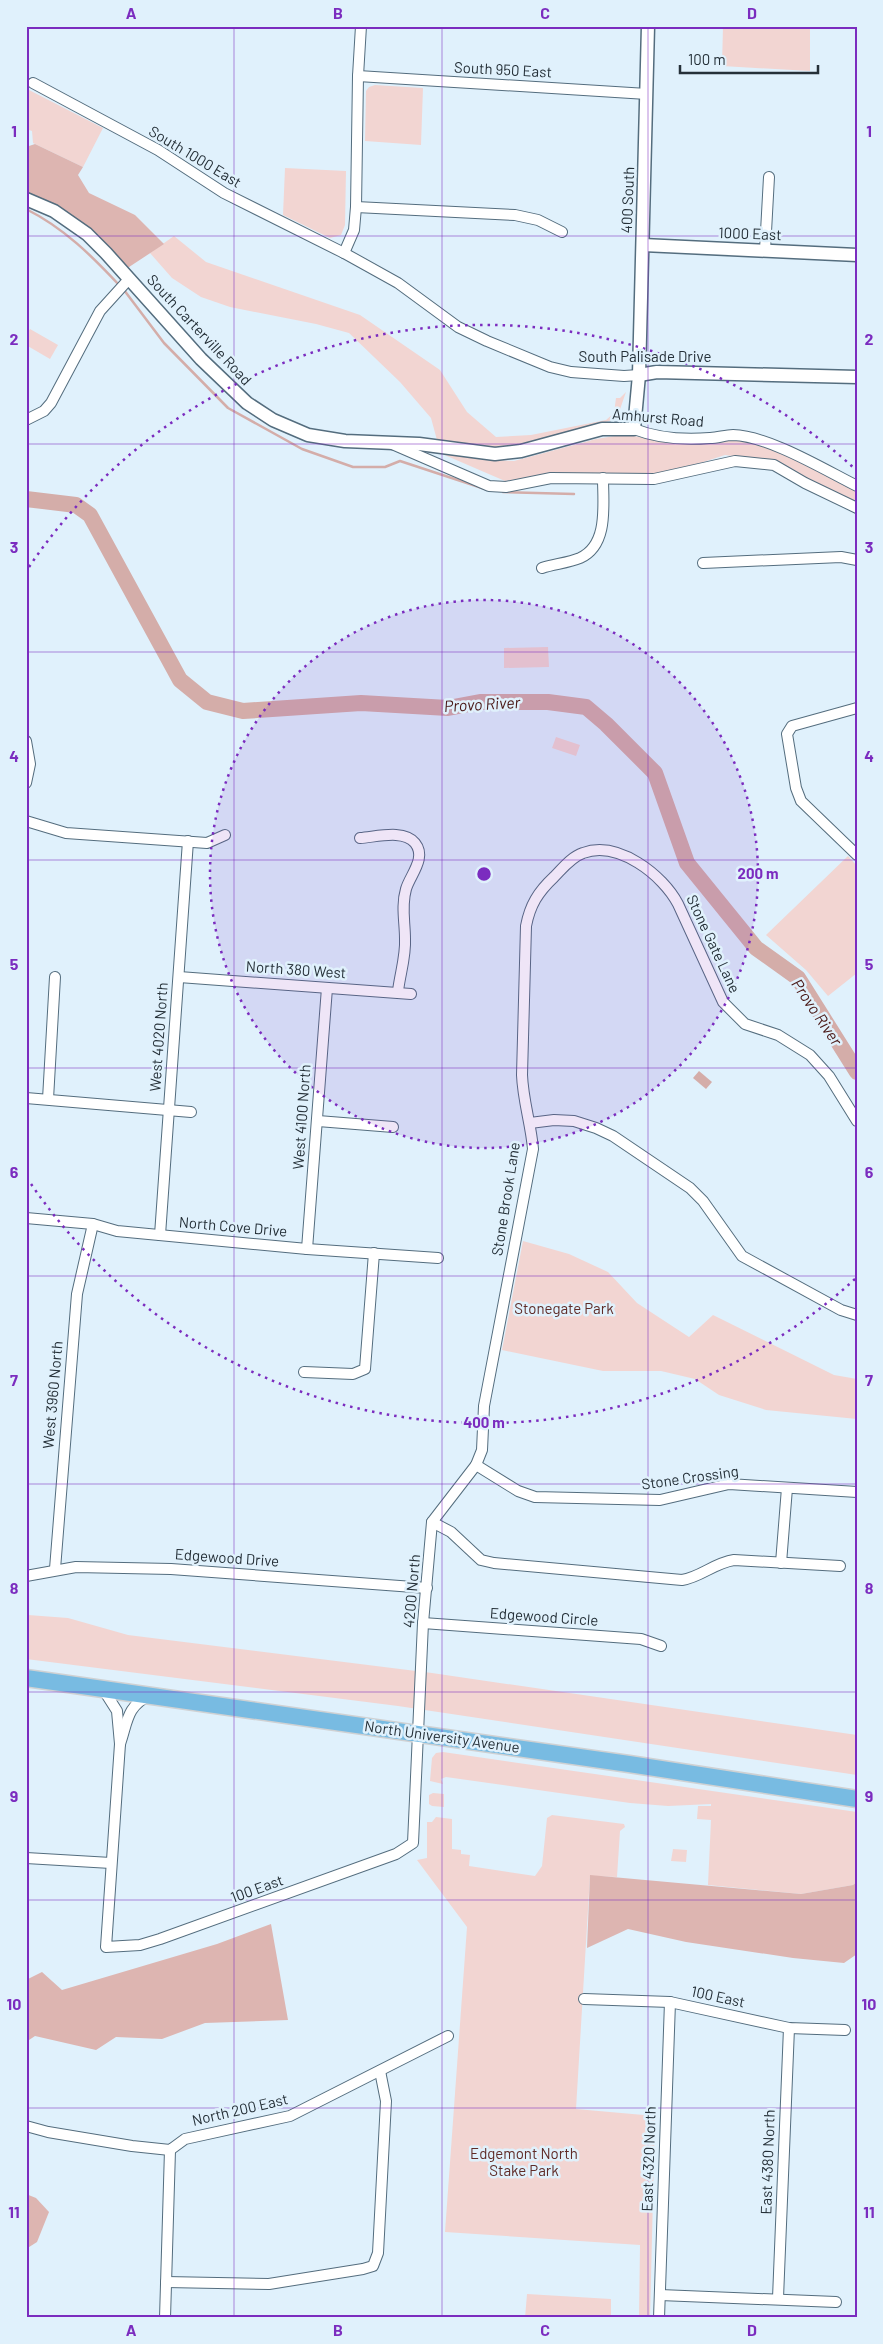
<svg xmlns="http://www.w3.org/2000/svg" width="883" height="2344" viewBox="0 0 883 2344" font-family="Barlow,sans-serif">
	<rect width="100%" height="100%" fill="#e0f1fc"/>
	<g fill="#f2d5d2">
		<path d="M723,26H810V71L722,66Z"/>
		<path d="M26,60L29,90L103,128L83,167L33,143L32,131L26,129Z"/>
		<path d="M375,85L423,88L421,145L365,141L366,91L369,87Z"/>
		<path d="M285,168L346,171L345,225L341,235L330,238L283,215Z"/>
		<path d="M174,236L206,262L360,315L440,370L467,412L496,437L531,435L606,420L614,413L616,398H620L626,392L618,415L612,420L519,447H483L437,440L431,418L400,382L349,333L316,324L230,307L201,297L172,278L150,253Z"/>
		<path d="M30,329L58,345L50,359L26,345V335Z"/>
		<path d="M621,435C637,435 651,440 667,441C694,443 721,436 747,442C786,450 822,472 857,489V503L771,461L725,455L663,475L628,477L588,473L551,474L505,481L440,453L485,460L514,461L596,439Z"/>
		<path d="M548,647L549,667L504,668V648Z"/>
		<path d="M556,737L580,745L576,756L552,748Z"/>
		<path d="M848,856L857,866V973L828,996L806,970L766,935Z"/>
		<path d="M523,1241L569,1254L608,1272L637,1303L689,1337L713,1315L834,1375L857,1379V1419L766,1410L719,1395L695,1379L661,1371H603L502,1350Z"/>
		<path d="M29,1579L28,1615L68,1618L128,1635L432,1673L857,1735V1775L398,1706L26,1659V1580Z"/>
		<path d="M443,1752L857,1812V1882L853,1885L801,1894L708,1885L711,1820L697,1819L698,1806H711V1804L668,1806L630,1803L446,1777L441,1779L443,1784L430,1781L432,1758L436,1753Z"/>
		<path d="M433,1793L444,1794V1807L432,1806L429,1804V1795Z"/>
		<path d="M552,1815L624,1824L625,1827L620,1831L617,1877L590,1876L576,2109L655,2116L650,2318H639L640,2245L445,2232L467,1927L417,1860L427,1858V1822H432L436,1817L452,1819V1849L461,1850V1854L470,1855L469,1866L535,1876L542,1866L547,1818Z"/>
		<path d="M673,1849L687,1850L686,1862L671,1861Z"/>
		<path d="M527,2294L611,2299V2318H525Z"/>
	</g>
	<g fill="#ddb5b1">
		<path d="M35,144L83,167L78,175L89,193L135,215L164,244L126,269L92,231L64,210L26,194V147Z"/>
		<path d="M590,1875L801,1894L853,1885L857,1882V1954L844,1963L793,1958L686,1942L628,1929L587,1948Z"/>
		<path d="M271,1924L288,2020L205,2023L162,2039L116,2037L96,2050L35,2036L26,2042V1980L42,1972L62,1990L217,1944Z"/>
		<path d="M26,2194L36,2198L49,2212L37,2242L26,2249Z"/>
	</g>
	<path fill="#d4ada9" d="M699,1071L712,1082L706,1089L693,1078Z"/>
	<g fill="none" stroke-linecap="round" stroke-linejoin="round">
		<g stroke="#d4ada9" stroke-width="2.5">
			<path d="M26,209C64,228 92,256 120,286"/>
			<path d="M124,290L164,343L228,408L302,449L353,467H385L400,461L485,489"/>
			<path d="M503,492L574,494"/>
		</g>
		<path stroke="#d4ada9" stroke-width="16" d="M26,499L76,505L90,515L180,680L207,702L243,711L361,703L448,708L480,702H548L586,707L606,724L655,773L687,863L756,948L798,978L857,1072"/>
		<g stroke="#546d7e" stroke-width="12">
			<g id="minor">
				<path d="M358,76L647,94"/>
				<path d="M33,83L158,150L224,193L344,253L398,283L458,327L487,341L550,367L571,372L624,376L639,375"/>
				<path d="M356,207L515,215L538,220L562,232"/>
				<path d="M765,250L769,177"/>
				<path d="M344,253L354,230L356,207L358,76L361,26"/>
				<path d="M26,420L44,411L51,403L100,311L129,279"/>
				<path d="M634,429C657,438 686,440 710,438C718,438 725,435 733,435C769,436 825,470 857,486"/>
				<path d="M392,444L489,486L506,487L551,478L654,479L735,461L774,465L805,483L857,508"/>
				<path d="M703,563L841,557L857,560"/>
				<path d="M542,568C554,564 568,563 580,558C609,545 603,504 603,478"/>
				<path d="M857,708L792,726L787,734L796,788L801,801L857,855"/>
				<path d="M26,741L30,764L26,783"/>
				<path d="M26,821L66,833L207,843L225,835"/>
				<path d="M360,838C376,837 404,829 415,843C427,858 410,875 406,889C401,906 405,922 405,939C406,956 400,974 398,991"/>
				<path d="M179,977L411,994"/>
				<path d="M26,1098L191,1112"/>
				<path d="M48,1099L55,977"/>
				<path d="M318,1121L393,1127"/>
				<path d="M530,1123L554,1120L574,1121L596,1128L613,1136L690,1188L703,1201L742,1256L841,1310L857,1315"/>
				<path d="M26,1218L93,1224L117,1231L307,1249L438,1258"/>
				<path d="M160,1235L188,841"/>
				<path d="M307,1249L327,988"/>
				<path d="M304,1372L353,1374L365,1369L374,1253"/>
				<path d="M476,1465L518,1491L535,1497L660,1500L729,1484L857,1492"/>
				<path d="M432,1522L451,1532L481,1560L494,1563L682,1580C701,1577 714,1563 734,1560L840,1566"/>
				<path d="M781,1563L787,1488"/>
				<path d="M55,1569L77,1294L93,1224"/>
				<path d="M26,1576L76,1567L171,1569L427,1588"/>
				<path d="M423,1623L641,1639L661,1646"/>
				<path d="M103,1689L117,1711L120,1744L106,1947L140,1945L160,1939L396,1854L413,1843L423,1623L432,1522L476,1465L482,1450L484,1406L533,1149C531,1124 523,1101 522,1075L526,926C530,905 538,892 554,877C562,869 571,857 583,853C618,840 663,875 678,904L723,1002L745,1024L778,1035L810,1055L829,1076L857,1121"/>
				<path d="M120,1744C128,1721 126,1707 150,1695"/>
				<path d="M26,1858L111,1863"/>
				<path d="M584,1999L670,2002L789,2028L845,2030"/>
				<path d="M26,2126L48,2132L132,2146L170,2150L185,2139L290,2116L448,2036"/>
				<path d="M166,2282L269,2284L363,2269L373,2266L378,2253L386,2101L380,2071"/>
				<path d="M660,2295L836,2302"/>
				<path d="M778,2298L789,2028"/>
				<path d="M165,2318L170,2150"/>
				<path d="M659,2318L670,2002"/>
			</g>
		</g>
		<g stroke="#546d7e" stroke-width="15">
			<g id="tertiary">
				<path d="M26,199L54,211L87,234L106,253L201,359L247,403L273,420L308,435L345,441L419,444L495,454L521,451L602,429H634L639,375L648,26"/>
				<path d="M643,245L857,255"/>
				<path d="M639,375L657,372L857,377"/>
			</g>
		</g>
		<g stroke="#cfd1d3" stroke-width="19">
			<path id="trunk" d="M26,1678L629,1764L857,1799"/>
		</g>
		<use href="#minor" stroke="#fff" stroke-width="10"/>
		<use href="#tertiary" stroke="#fff" stroke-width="12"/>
		<use href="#trunk" stroke="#78bbe2" stroke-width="16"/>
	</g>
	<path fill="none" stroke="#7b2cbf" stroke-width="1" stroke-opacity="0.55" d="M234,26V2318M442,26V2318M648,26V2318M26,236H857M26,444H857M26,652H857M26,860H857M26,1068H857M26,1276H857M26,1484H857M26,1692H857M26,1900H857M26,2108H857"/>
	<circle cx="484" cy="874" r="274" fill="#7b2cbf" fill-opacity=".12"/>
	<g fill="none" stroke="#7b2cbf" stroke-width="2.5" stroke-dasharray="2.5 5">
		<circle cx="484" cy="874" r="274"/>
		<path d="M855 1279A549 549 0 0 1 29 1181M29 567A549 549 0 0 1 855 469"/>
	</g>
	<g text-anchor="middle" stroke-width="5" stroke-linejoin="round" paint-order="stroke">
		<g font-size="15" fill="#253038" stroke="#e0f1fc">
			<text transform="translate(503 70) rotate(3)" y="5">South 950 East</text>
			<text transform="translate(195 157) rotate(31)" y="5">South 1000 East</text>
			<text transform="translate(628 200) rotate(-88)" y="5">400 South</text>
			<text transform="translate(750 234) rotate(2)" y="5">1000 East</text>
			<text transform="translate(199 330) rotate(47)" y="5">South Carterville Road</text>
			<text x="645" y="362">South Palisade Drive</text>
			<text transform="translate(658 418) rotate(5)" y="5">Amhurst Road</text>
			<text transform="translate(713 944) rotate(65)" y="5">Stone Gate Lane</text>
			<text transform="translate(296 970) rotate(4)" y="5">North 380 West</text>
			<text transform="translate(159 1037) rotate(-86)" y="5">West 4020 North</text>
			<text transform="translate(302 1117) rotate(-86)" y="5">West 4100 North</text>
			<text transform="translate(506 1199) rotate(-81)" y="5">Stone Brook Lane</text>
			<text transform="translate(233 1227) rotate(5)" y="5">North Cove Drive</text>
			<text transform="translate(53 1395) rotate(-85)" y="5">West 3960 North</text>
			<text transform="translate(690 1478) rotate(-8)" y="5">Stone Crossing</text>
			<text transform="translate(227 1558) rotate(4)" y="5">Edgewood Drive</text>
			<text transform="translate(412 1591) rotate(-85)" y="5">4200 North</text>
			<text transform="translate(544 1617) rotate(4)" y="5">Edgewood Circle</text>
			<text transform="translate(442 1737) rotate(8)" y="5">North University Avenue</text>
			<text transform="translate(257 1889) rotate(-20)" y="5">100 East</text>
			<text transform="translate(718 1997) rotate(12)" y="5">100 East</text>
			<text transform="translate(240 2110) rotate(-13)" y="5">North 200 East</text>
			<text transform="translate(649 2159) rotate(-88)" y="5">East 4320 North</text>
			<text transform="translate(768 2162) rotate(-88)" y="5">East 4380 North</text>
		</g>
		<g font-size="15" fill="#5f2b27" stroke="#e0f1fc">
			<text x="564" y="1314">Stonegate Park</text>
			<text x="524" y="2159">Edgemont North<tspan x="524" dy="17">Stake Park</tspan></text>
		</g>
		<g font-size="16" font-style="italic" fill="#491715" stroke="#e0f1fc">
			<text transform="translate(482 704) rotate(-3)" y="6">Provo River</text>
			<text transform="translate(817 1012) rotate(56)" y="6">Provo River</text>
		</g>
	</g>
	<circle cx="484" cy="874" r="8" fill="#7b2cbf" stroke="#e0f1fc" stroke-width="2.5"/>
	<g font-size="15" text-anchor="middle" font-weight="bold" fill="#7b2cbf" stroke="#e0f1fc" stroke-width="5" stroke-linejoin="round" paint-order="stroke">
		<text x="758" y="879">200 m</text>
		<text x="484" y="1428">400 m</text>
	</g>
	<rect width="883" height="2344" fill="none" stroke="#e0f1fc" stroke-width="55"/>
	<path d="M680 65v8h138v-8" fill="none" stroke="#253038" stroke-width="2.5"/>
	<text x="688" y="65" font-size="15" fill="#253038" stroke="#e0f1fc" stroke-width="4" paint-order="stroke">100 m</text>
	<rect x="28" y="28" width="828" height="2288" fill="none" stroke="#7b2cbf" stroke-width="2"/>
	<g font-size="16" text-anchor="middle" font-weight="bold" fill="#7b2cbf">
		<text x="131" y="19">A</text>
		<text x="338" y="19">B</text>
		<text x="545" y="19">C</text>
		<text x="752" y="19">D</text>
		<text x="14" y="137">1</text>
		<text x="869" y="137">1</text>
		<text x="14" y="345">2</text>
		<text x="869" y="345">2</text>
		<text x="14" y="553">3</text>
		<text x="869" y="553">3</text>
		<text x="14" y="762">4</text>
		<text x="869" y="762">4</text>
		<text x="14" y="970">5</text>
		<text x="869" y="970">5</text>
		<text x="14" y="1178">6</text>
		<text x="869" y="1178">6</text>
		<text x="14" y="1386">7</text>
		<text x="869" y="1386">7</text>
		<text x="14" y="1594">8</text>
		<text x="869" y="1594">8</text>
		<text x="14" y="1802">9</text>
		<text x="869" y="1802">9</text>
		<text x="14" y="2010">10</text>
		<text x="869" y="2010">10</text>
		<text x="14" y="2218">11</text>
		<text x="869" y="2218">11</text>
		<text x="131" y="2336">A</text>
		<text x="338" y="2336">B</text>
		<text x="545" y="2336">C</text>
		<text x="752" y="2336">D</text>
	</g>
</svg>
